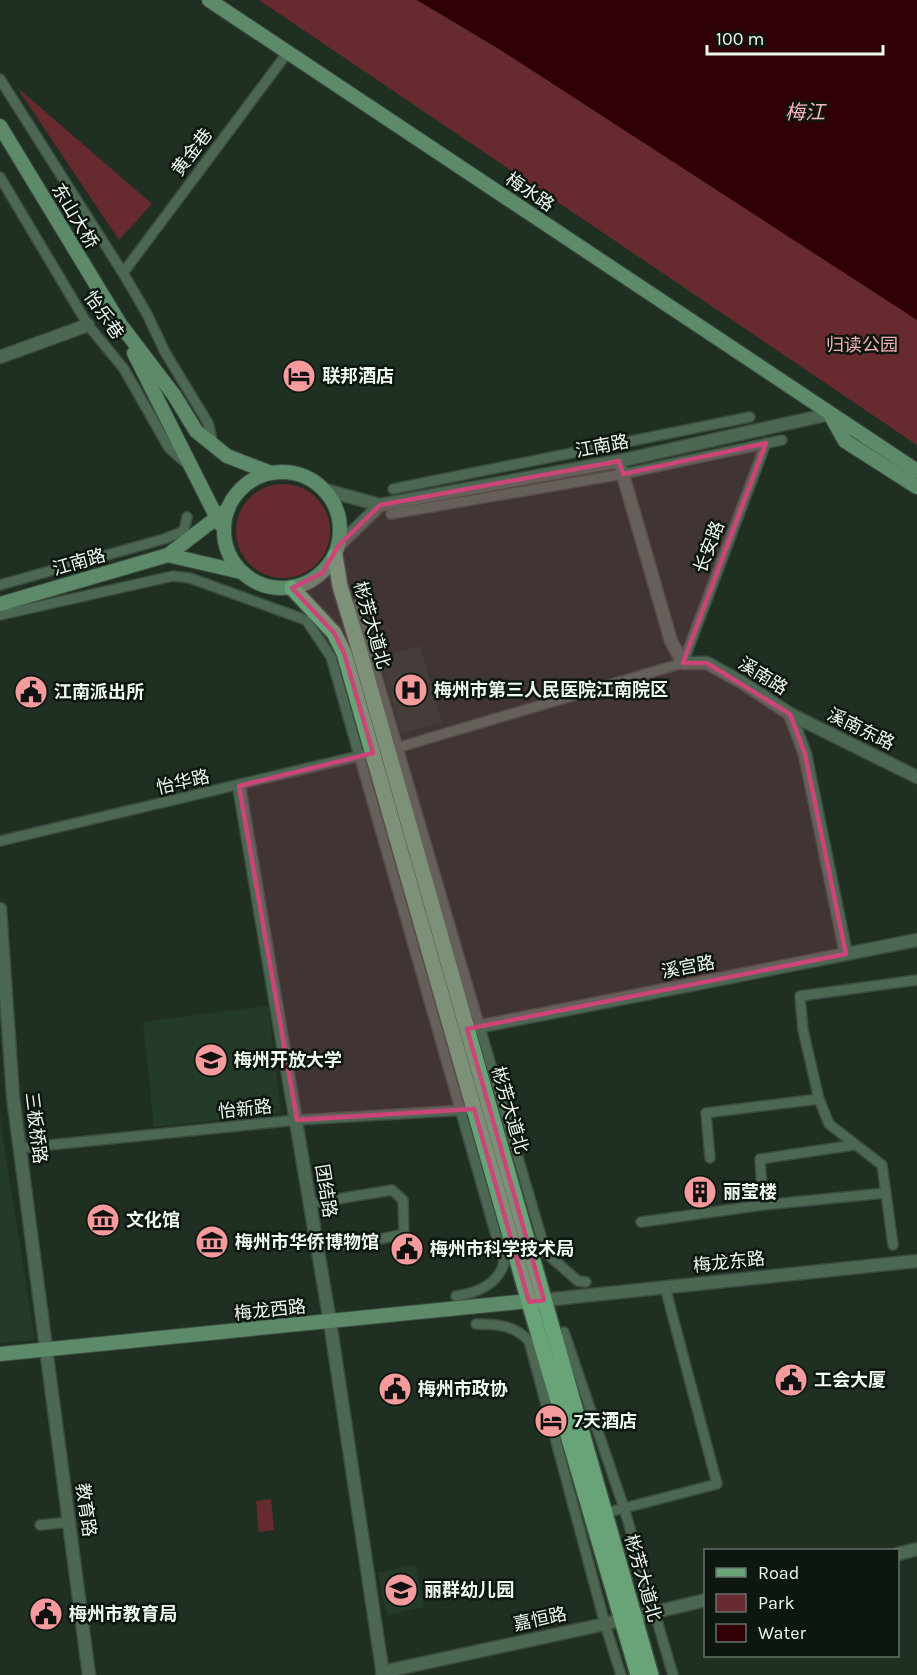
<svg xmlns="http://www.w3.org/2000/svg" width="917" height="1675" viewBox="0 0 917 1675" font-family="Karla,'Noto Sans SC',sans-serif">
	<rect width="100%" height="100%" fill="#1f3023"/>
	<g fill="#243b2a">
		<path d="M420,646L442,722L401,734L379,658Z"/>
		<path d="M268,1006L281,1113L154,1127L143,1022Z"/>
		<path d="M0,1120L35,1340L0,1343Z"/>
		<path d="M415,1565L424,1607L387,1615L378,1573Z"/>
	</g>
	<g fill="#672a2f">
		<path d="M259,0H417L499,49L901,308L917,320V445Z"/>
		<path d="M19,89L152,204L119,240L18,89Z"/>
		<circle cx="283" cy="531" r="47"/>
		<path d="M271,1499L274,1530L259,1532L256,1501Z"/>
	</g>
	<path fill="#2f0006" d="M417,0H917V320L499,49Z"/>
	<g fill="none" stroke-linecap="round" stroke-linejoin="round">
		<g stroke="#3c4c40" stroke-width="12">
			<g id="minor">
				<path d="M0,79L123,273L147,314L165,352L208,423L213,444"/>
				<path d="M0,177L88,325L124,369L169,448L185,462"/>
				<path d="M123,273L288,52"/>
				<path d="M393,489L750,417"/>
				<path d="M391,514L623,474L782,440"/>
				<path d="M0,585L164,539L184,531L187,517"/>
				<path d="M356,605L546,1253L578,1281L586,1282"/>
				<path d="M0,615L173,576L190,578L306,620L331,657L504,1263C498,1284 477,1293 456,1296"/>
				<path d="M393,749L683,663L766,443"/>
				<path d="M0,841L363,755"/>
				<path d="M819,1099L803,1030L800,996L917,980"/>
				<path d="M20,1148L297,1120L466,1110"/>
				<path d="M710,1158L706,1113L819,1099L829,1124L882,1165L893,1245"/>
				<path d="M319,1202L392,1190L403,1200L404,1234L347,1246"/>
				<path d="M763,1205L760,1159L854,1145"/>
				<path d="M641,1222L763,1205L886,1193"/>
				<path d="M476,1324C496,1324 515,1325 529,1341L605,1624L621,1675"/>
				<path d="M564,1332L624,1508L673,1675"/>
				<path d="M605,1513L717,1484L665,1287"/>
				<path d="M40,1525L70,1522"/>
			</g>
		</g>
		<g stroke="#3c4c40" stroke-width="15">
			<g id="tertiary">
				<path d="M0,357L88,325"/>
				<path d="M619,461L671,641L683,663H707L743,683L790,714L805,754L846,954"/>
				<path d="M325,490L380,505L619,461L830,414"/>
				<path d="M339,545L380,505"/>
				<path d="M790,714L917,777"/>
				<path d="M239,786L330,1322L383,1675"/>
				<path d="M0,909L13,1097L89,1675"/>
				<path d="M467,1029L917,940"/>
				<path d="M544,1300L917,1261"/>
				<path d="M898,1554L917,1549"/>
				<path d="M382,1672L605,1624L706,1600"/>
			</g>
		</g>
		<g stroke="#3c4c40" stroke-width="16">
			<g id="secondary">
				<path d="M209,0L917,471"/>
				<path d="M0,126L120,324L174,395L196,431L227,456L271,473"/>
				<path d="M134,353L220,524"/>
				<path d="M831,416L845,441L917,487"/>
				<circle cx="282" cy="530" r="58"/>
				<path d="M168,555L241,572"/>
				<path d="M0,604L168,555L228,509"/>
				<path d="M0,1354L539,1300"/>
			</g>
		</g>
		<g stroke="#3c4c40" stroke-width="18">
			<g id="primary">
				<path d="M335,556L340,586L359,649L651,1675"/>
				<path d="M292,588L334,633L344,653L529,1302L638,1675"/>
			</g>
		</g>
		<use href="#minor" stroke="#4c6853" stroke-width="9"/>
		<use href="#tertiary" stroke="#4c6853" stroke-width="12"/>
		<use href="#secondary" stroke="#5d8a68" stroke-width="14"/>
		<use href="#primary" stroke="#69a478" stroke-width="15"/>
	</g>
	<path fill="#cb4579" fill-opacity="0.2" stroke="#cb4579" stroke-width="4.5" stroke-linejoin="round" d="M766,443L683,663H707L790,714L805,754L846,954L467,1029L544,1300L529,1302L474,1109L297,1120L239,786L373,753L344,653L334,633L292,588L322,573L339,545L380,505L619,461L623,474Z"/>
	<defs>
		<g id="hotel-disc" transform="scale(1.725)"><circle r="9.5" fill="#f59b9e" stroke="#0e1610"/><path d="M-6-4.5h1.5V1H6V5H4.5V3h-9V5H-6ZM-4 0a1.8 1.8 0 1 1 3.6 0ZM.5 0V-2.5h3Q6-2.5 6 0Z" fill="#111"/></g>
		<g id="hospital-disc" transform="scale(1.725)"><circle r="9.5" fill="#f59b9e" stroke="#0e1610"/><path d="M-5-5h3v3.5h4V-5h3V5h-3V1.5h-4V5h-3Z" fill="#111"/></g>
		<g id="civic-disc" transform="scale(1.725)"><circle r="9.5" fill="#f59b9e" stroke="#0e1610"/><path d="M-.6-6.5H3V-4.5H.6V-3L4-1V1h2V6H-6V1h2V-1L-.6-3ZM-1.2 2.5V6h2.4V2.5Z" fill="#111"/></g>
		<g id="university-disc" transform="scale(1.725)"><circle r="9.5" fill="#f59b9e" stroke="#0e1610"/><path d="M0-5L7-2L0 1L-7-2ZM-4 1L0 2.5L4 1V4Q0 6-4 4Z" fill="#111"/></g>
		<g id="building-disc" transform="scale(1.725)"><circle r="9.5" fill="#f59b9e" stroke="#0e1610"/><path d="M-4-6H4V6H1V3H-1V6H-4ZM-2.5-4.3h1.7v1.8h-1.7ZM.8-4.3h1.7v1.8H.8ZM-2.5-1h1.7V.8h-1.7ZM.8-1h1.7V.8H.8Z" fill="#111"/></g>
		<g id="museum-disc" transform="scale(1.725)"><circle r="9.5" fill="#f59b9e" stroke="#0e1610"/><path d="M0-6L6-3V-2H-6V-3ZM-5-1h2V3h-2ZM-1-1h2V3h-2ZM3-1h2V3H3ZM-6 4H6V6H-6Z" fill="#111"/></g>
		<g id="school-disc" transform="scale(1.725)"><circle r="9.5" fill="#f59b9e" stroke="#0e1610"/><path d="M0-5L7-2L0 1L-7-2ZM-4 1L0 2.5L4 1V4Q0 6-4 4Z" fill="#111"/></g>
	</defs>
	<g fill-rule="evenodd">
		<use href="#hotel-disc" x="299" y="376"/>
		<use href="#hospital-disc" x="411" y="690"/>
		<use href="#civic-disc" x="31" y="692"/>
		<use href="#university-disc" x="211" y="1060"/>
		<use href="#building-disc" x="700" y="1192"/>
		<use href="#museum-disc" x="103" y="1220"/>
		<use href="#museum-disc" x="212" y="1242"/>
		<use href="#civic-disc" x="407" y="1249"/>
		<use href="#civic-disc" x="791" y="1380"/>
		<use href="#civic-disc" x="395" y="1389"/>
		<use href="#hotel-disc" x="551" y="1421"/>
		<use href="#school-disc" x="401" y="1590"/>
		<use href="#civic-disc" x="46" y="1614"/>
	</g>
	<g text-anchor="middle" stroke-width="5" stroke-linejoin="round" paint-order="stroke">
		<g font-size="18" fill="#edf8ef" stroke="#0e1610">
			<text transform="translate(192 152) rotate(-53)" y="6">黄金巷</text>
			<text transform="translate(530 192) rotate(34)" y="6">梅水路</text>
			<text transform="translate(75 216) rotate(59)" y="6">东山大桥</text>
			<text transform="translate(104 315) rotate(55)" y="6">怡乐巷</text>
			<text transform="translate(602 446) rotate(-11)" y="6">江南路</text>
			<text transform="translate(709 547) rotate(-69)" y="6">长安路</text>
			<text transform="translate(79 562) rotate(-16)" y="6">江南路</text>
			<text transform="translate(372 625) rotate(74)" y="6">彬芳大道北</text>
			<text transform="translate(763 676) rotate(32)" y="6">溪南路</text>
			<text transform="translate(861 729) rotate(26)" y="6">溪南东路</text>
			<text transform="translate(183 782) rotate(-13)" y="6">怡华路</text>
			<text transform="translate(688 967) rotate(-11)" y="6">溪宫路</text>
			<text transform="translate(245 1109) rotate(-6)" y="6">怡新路</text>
			<text transform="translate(510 1110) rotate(74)" y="6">彬芳大道北</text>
			<text transform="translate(36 1128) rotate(83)" y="6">三板桥路</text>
			<text transform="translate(326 1191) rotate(81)" y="6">团结路</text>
			<text transform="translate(729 1262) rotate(-6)" y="6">梅龙东路</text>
			<text transform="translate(270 1310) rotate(-6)" y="6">梅龙西路</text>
			<text transform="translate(86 1510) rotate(82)" y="6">教育路</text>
			<text transform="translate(643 1578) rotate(74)" y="6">彬芳大道北</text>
			<text transform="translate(540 1619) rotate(-12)" y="6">嘉恒路</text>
		</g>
		<g font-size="18" fill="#f5b0b2" stroke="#0e1610">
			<text x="862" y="351">归读公园</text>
		</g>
		<g font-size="18" font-weight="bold" fill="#edf8ef" stroke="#0e1610" text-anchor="start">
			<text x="322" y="382">联邦酒店</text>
			<text x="434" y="696">梅州市第三人民医院江南院区</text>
			<text x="54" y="698">江南派出所</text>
			<text x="234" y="1066">梅州开放大学</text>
			<text x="723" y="1198">丽莹楼</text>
			<text x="126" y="1226">文化馆</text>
			<text x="235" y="1248">梅州市华侨博物馆</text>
			<text x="430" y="1255">梅州市科学技术局</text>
			<text x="814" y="1386">工会大厦</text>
			<text x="418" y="1395">梅州市政协</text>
			<text x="574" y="1427">7天酒店</text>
			<text x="424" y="1596">丽群幼儿园</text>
			<text x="69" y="1620">梅州市教育局</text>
		</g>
		<g font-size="20" font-style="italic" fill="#fdb8ba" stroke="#0e1610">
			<text x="805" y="119">梅江</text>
		</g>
	</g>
	<rect x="704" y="1549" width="195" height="108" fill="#0e1610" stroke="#677069" stroke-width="1.5"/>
	<rect x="716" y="1568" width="30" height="9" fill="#69a478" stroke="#677069" stroke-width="1.5"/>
	<text x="758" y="1579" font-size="18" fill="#edf8ef">Road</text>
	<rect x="716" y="1594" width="30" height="18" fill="#672a2f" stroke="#677069" stroke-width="1.5"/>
	<text x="758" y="1609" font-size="18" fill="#edf8ef">Park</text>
	<rect x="716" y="1624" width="30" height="18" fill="#2f0006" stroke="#677069" stroke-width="1.5"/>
	<text x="758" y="1639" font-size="18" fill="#edf8ef">Water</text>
	<path d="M707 45v9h176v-9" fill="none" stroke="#edf8ef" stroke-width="3"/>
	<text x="716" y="45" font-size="18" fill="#edf8ef" stroke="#0e1610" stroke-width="4.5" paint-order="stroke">100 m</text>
</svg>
